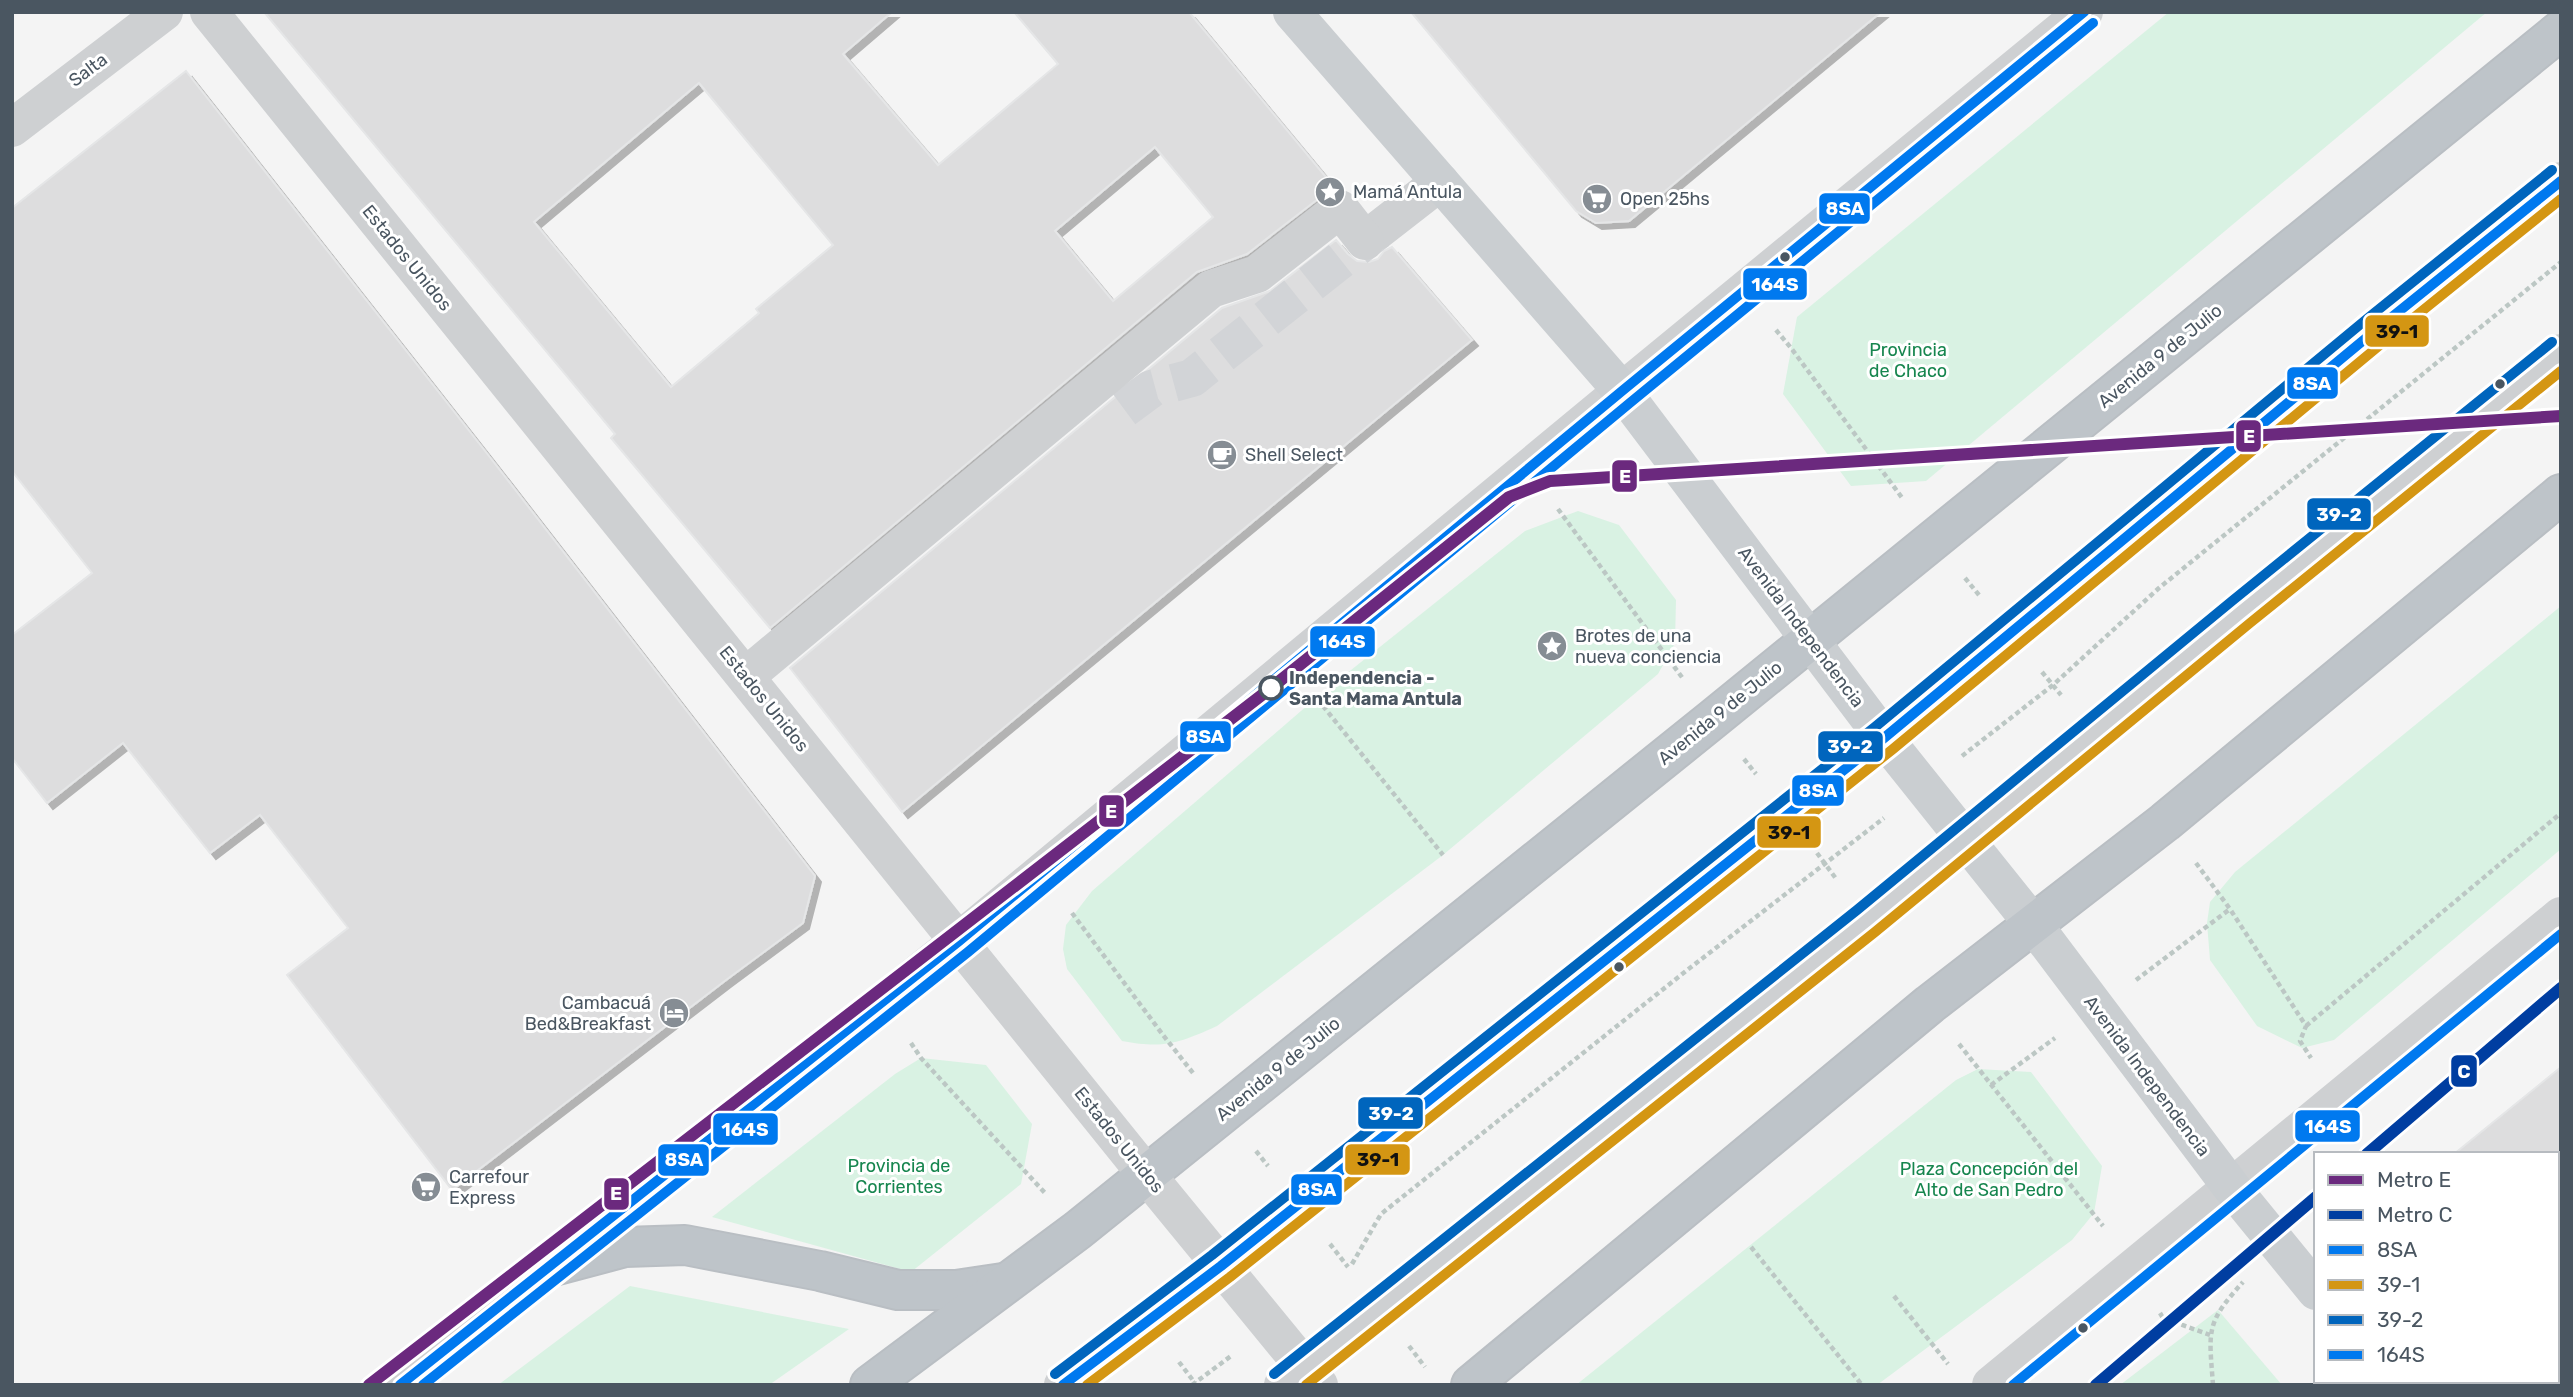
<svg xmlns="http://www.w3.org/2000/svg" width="2573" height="1397" viewBox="0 0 2573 1397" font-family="Rubik,sans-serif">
	<defs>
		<filter id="shadow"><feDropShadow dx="6" dy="6" stdDeviation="0" flood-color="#0004"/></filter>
	</defs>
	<rect width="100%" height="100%" fill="#f4f4f4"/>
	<g fill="#d9f2e3">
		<path d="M2169,12H2487L1926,481L1851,486L1783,394L1797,317Z"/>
		<path d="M1578,511L1619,525L1676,600L1675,643L1658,674L1443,855L1217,1026C1179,1043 1165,1049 1122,1041L1067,969L1063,949L1066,925L1092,891L1316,698L1525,531Z"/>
		<path d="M2561,606V849L2334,1040L2302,1048L2257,1026L2210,960L2207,923L2210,902L2235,872Z"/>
		<path d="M921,1058L986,1065L1032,1124L1021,1184L911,1272L712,1217L895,1074Z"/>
		<path d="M1978,1069L2031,1072L2102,1166L2094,1213L2072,1240L1877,1385H1576L1956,1080Z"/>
		<path d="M630,1286L849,1329L769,1385H498Z"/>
		<path d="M2218,1310L2282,1385H2120Z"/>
	</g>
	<g fill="#ddddde" stroke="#e5e6e7" stroke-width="2" fill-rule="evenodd" filter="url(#shadow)">
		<path d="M264,12H892L843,54L938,165L1058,64L1014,12H1189L1335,188L1327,192L1247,254L1197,272L770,628L611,438L615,434ZM699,83L833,245L756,309L759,313L671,387L534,222ZM1155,147L1213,217L1113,301L1055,231Z"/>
		<path d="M1411,12H1881L1629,221L1596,223L1576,211Z"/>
		<path d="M186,71L489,456L815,876L803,923L726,980L452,1190L287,975L348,928L260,815L210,853L123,743L47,803L12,758V635L92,573L12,471V208Z"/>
		<path d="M1336,240L1348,254L1357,261L1369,262L1378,259L1384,251L1392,247L1472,340L902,812L790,668L1222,308L1270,291Z"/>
		<path d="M2561,1067V1154H2454Z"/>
	</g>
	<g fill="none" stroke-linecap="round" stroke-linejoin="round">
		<path stroke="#d2d4d7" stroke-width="38" stroke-dasharray="38 19" stroke-linecap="butt" d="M1124,409L1151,389L1192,378L1377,231"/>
		<g stroke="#b9bec3" stroke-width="42">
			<g id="highway">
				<path d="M550,1267L625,1247L685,1245L820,1271L898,1290H956L1003,1283"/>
				<path d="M870,1385L1078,1230L1713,719L2561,30"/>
				<path d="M1471,1385L1930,1004L2165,822L2561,494"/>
			</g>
		</g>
		<g stroke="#bcc7c4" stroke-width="4.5" stroke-dasharray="5 3.5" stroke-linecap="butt">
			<path d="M1776,330L1791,348L1903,499"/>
			<path d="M1558,509L1684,680"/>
			<path d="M1965,578L1979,595"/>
			<path d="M2042,672L2061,695"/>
			<path d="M1323,706L1443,855"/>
			<path d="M1962,756L2053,685L2159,588L2561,262"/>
			<path d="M1744,759L1756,774"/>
			<path d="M1817,853L1837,880"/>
			<path d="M2196,863L2230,909L2306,1026L2300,1041L2311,1058"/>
			<path d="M1072,913L1163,1035L1193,1073"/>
			<path d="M2136,980L2230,909"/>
			<path d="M2306,1026L2561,813"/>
			<path d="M911,1043L921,1058L1045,1193"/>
			<path d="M1959,1044L2103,1226"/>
			<path d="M1991,1085L2055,1038"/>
			<path d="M1256,1151L1268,1166"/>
			<path d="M1330,1244L1348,1267"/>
			<path d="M1751,1247L1862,1385"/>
			<path d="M1352,1264L1381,1214L1686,971L1884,818"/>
			<path d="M1894,1296L1948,1364"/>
			<path d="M2160,1313L2163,1318L2210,1335"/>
			<path d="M1409,1346L1425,1367"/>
			<path d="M1179,1362L1195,1383"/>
			<path d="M1192,1385L1231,1356"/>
			<path d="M2213,1385C2209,1330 2205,1324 2243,1282"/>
		</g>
		<g stroke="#ced0d2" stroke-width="38">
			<path d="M209,12L1146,1174L1319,1385"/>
			<path d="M12,128L164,12"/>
			<path d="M1377,231L1440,182"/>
			<path d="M746,676L1211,289L1257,274L1340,209L1365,241"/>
			<path d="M400,1385L959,941L1622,391L2084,12"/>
			<path d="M1063,1385L1221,1266L1884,738L2377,329L2561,181"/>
			<path d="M1283,1385L1866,921L2241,612L2561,353"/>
			<path d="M1991,1385L2561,916"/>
		</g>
		<g stroke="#caced1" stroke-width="38">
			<path d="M1292,12L1622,391L1884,738L2033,924L2232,1188L2316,1291"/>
			<path d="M2396,1381L2399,1385"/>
		</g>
		<use href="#highway" stroke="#bec4c9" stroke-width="38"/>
		<g stroke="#fff" stroke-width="16">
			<g id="bus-1">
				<path d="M400,1385L959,941L1622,391L2084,12"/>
				<path d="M1063,1385L1221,1266L1884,738L2377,329L2561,181"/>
			</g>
		</g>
		<g stroke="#fff" stroke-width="16">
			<g id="bus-2">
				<path d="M1087,1385L1230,1277L1893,749L2386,340L2561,199"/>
				<path d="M1306,1385L1875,932L2250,623L2561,371"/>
			</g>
		</g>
		<g stroke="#fff" stroke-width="16">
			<g id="bus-3">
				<path d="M1055,1374L1212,1255L1875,727L2368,318L2552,170"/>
				<path d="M1274,1374L1857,910L2232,601L2552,342"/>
			</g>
		</g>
		<g stroke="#fff" stroke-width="16">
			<g id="bus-4">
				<path d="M423,1385L968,952L1631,402L2093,23"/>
				<path d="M2013,1385L2561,934"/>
			</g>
		</g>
		<use href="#bus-1" stroke="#0079ef" stroke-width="10"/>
		<use href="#bus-2" stroke="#d49613" stroke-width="10"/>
		<use href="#bus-3" stroke="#0065bd" stroke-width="10"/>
		<use href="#bus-4" stroke="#0079ef" stroke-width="10"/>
		<g stroke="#fff" stroke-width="18">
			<path id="metro-1" d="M369,1385L1271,688L1509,497L1550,481L2561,416"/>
		</g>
		<g stroke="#fff" stroke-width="18">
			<g id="metro-2">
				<path d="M2367,1154L2561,988"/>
				<path d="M2096,1385L2316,1197"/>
			</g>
		</g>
		<use href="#metro-1" stroke="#6b297e" stroke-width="12"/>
		<use href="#metro-2" stroke="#003ea1" stroke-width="12"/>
	</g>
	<defs>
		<g id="sight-disc" transform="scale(1.575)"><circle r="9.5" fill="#868d94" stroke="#fff"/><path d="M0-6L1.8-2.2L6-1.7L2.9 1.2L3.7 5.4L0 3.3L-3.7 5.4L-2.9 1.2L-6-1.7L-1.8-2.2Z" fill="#fff"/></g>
		<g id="supermarket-disc" transform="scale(1.575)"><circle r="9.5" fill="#868d94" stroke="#fff"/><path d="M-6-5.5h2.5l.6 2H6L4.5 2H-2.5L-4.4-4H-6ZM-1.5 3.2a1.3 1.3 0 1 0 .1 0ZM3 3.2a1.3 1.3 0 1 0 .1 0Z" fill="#fff"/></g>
		<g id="cafe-disc" transform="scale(1.575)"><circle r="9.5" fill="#868d94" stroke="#fff"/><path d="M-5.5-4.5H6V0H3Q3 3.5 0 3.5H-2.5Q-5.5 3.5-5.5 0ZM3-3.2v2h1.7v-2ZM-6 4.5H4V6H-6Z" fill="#fff"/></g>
		<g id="hotel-disc" transform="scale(1.575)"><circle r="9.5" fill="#868d94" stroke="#fff"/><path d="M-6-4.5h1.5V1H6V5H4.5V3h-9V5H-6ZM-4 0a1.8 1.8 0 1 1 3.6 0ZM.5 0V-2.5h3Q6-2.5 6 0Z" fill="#fff"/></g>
	</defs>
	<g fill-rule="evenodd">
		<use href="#sight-disc" x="1330" y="192"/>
		<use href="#supermarket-disc" x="1597" y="199"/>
		<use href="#cafe-disc" x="1222" y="455"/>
		<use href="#sight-disc" x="1552" y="646"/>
		<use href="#hotel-disc" x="674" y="1013"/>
		<use href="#supermarket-disc" x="426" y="1187"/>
	</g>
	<g fill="#4a5661" stroke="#fff" stroke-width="2.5">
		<circle cx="1785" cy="257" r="6"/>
		<circle cx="2500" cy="384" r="6"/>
		<circle cx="1619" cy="967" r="6"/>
		<circle cx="2083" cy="1328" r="6"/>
	</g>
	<circle fill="#fff" stroke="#4a5661" stroke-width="3.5" cx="1271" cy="688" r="11"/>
	<g text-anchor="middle" stroke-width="6" stroke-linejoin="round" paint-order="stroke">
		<g font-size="18" fill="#4a5661" stroke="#fff">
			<text transform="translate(88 70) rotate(-37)" y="6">Salta</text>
			<text transform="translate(407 258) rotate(51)" y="6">Estados Unidos</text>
			<text transform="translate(2160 356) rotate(-39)" y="6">Avenida 9 de Julio</text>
			<text transform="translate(1801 627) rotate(53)" y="6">Avenida Independencia</text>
			<text transform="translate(764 699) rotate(51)" y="6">Estados Unidos</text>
			<text transform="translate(1720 713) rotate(-39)" y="6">Avenida 9 de Julio</text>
			<text transform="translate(1278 1069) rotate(-39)" y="6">Avenida 9 de Julio</text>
			<text transform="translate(2147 1076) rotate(53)" y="6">Avenida Independencia</text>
			<text transform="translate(1119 1140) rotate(51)" y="6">Estados Unidos</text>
		</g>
		<g font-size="18" fill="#4a5661" stroke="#fff" text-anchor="start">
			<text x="1353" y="198">Mamá Antula</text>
			<text x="1620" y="205">Open 25hs</text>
			<text x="1245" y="461">Shell Select</text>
			<text x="1575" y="642">Brotes de una<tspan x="1575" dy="21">nueva conciencia</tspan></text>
			<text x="651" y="1009" text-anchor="end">Cambacuá<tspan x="651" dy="21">Bed&amp;Breakfast</tspan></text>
			<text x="449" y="1183">Carrefour<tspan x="449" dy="21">Express</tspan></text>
		</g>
		<g font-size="18" fill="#17864f" stroke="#fff">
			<text x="1908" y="356">Provincia<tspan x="1908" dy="21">de Chaco</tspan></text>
			<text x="899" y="1172">Provincia de<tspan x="899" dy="21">Corrientes</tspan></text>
			<text x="1989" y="1175">Plaza Concepción del<tspan x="1989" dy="21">Alto de San Pedro</tspan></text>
		</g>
		<g font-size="18" font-weight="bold" fill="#4a5661" stroke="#fff" text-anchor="start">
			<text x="1289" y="684">Independencia -<tspan x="1289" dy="21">Santa Mama Antula</tspan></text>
		</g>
	</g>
	<g stroke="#fff" stroke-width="2.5">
		<rect x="1818" y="192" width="53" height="33" rx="7" fill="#0079ef"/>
		<rect x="1742" y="267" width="66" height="34" rx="7" fill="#0079ef"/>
		<rect x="2364" y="314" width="66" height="34" rx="7" fill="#d49613"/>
		<rect x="2286" y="366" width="53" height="34" rx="7" fill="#0079ef"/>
		<rect x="2235" y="419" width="27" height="34" rx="7" fill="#6b297e"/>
		<rect x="1611" y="459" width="27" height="34" rx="7" fill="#6b297e"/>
		<rect x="2306" y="497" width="66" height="34" rx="7" fill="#0065bd"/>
		<rect x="1309" y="625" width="67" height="33" rx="7" fill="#0079ef"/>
		<rect x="1179" y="720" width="53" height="33" rx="7" fill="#0079ef"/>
		<rect x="1817" y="730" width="67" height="33" rx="7" fill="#0065bd"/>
		<rect x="1791" y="774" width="54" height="33" rx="7" fill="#0079ef"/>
		<rect x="1098" y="794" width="27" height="34" rx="7" fill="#6b297e"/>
		<rect x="1756" y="815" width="66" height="34" rx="7" fill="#d49613"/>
		<rect x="2450" y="1054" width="28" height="34" rx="7" fill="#003ea1"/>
		<rect x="1357" y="1096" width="67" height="34" rx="7" fill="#0065bd"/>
		<rect x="2294" y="1109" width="67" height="34" rx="7" fill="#0079ef"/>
		<rect x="712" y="1112" width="67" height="34" rx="7" fill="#0079ef"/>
		<rect x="1344" y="1143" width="67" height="33" rx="7" fill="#d49613"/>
		<rect x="657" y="1143" width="53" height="34" rx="7" fill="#0079ef"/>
		<rect x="1290" y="1173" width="53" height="33" rx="7" fill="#0079ef"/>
		<rect x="603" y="1177" width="27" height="34" rx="7" fill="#6b297e"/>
	</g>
	<g font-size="19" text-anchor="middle" font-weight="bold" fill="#fff">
		<text x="1845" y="215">8SA</text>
		<text x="1775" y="291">164S</text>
		<text x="2312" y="390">8SA</text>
		<text x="2249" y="443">E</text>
		<text x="1625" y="483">E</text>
		<text x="2339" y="521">39-2</text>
		<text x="1342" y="648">164S</text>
		<text x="1205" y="743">8SA</text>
		<text x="1850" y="753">39-2</text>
		<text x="1818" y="797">8SA</text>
		<text x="1111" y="818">E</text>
		<text x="2464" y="1078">C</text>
		<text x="1391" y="1120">39-2</text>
		<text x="2328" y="1133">164S</text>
		<text x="745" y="1136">164S</text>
		<text x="684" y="1166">8SA</text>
		<text x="1317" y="1196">8SA</text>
		<text x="616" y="1200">E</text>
	</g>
	<g font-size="19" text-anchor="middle" font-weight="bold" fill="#111">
		<text x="2397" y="338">39-1</text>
		<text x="1789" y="839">39-1</text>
		<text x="1378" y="1166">39-1</text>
	</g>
	<rect width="2573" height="1397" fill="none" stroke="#4a5661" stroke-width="28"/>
	<rect x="2314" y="1152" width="245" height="231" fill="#ffffff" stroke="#b7bbc0" stroke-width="2"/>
	<rect x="2328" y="1175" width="35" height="10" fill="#6b297e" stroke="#b7bbc0" stroke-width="2"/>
	<text x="2377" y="1187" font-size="21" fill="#4a5661">Metro E</text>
	<rect x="2328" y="1210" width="35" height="10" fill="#003ea1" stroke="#b7bbc0" stroke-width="2"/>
	<text x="2377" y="1222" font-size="21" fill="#4a5661">Metro C</text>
	<rect x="2328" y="1245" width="35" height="10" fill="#0079ef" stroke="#b7bbc0" stroke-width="2"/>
	<text x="2377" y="1257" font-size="21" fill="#4a5661">8SA</text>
	<rect x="2328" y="1280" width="35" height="10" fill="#d49613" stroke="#b7bbc0" stroke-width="2"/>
	<text x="2377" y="1292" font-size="21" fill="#4a5661">39-1</text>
	<rect x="2328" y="1315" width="35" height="10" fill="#0065bd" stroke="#b7bbc0" stroke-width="2"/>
	<text x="2377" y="1327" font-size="21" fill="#4a5661">39-2</text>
	<rect x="2328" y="1350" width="35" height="10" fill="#0079ef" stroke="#b7bbc0" stroke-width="2"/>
	<text x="2377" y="1362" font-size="21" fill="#4a5661">164S</text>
</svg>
